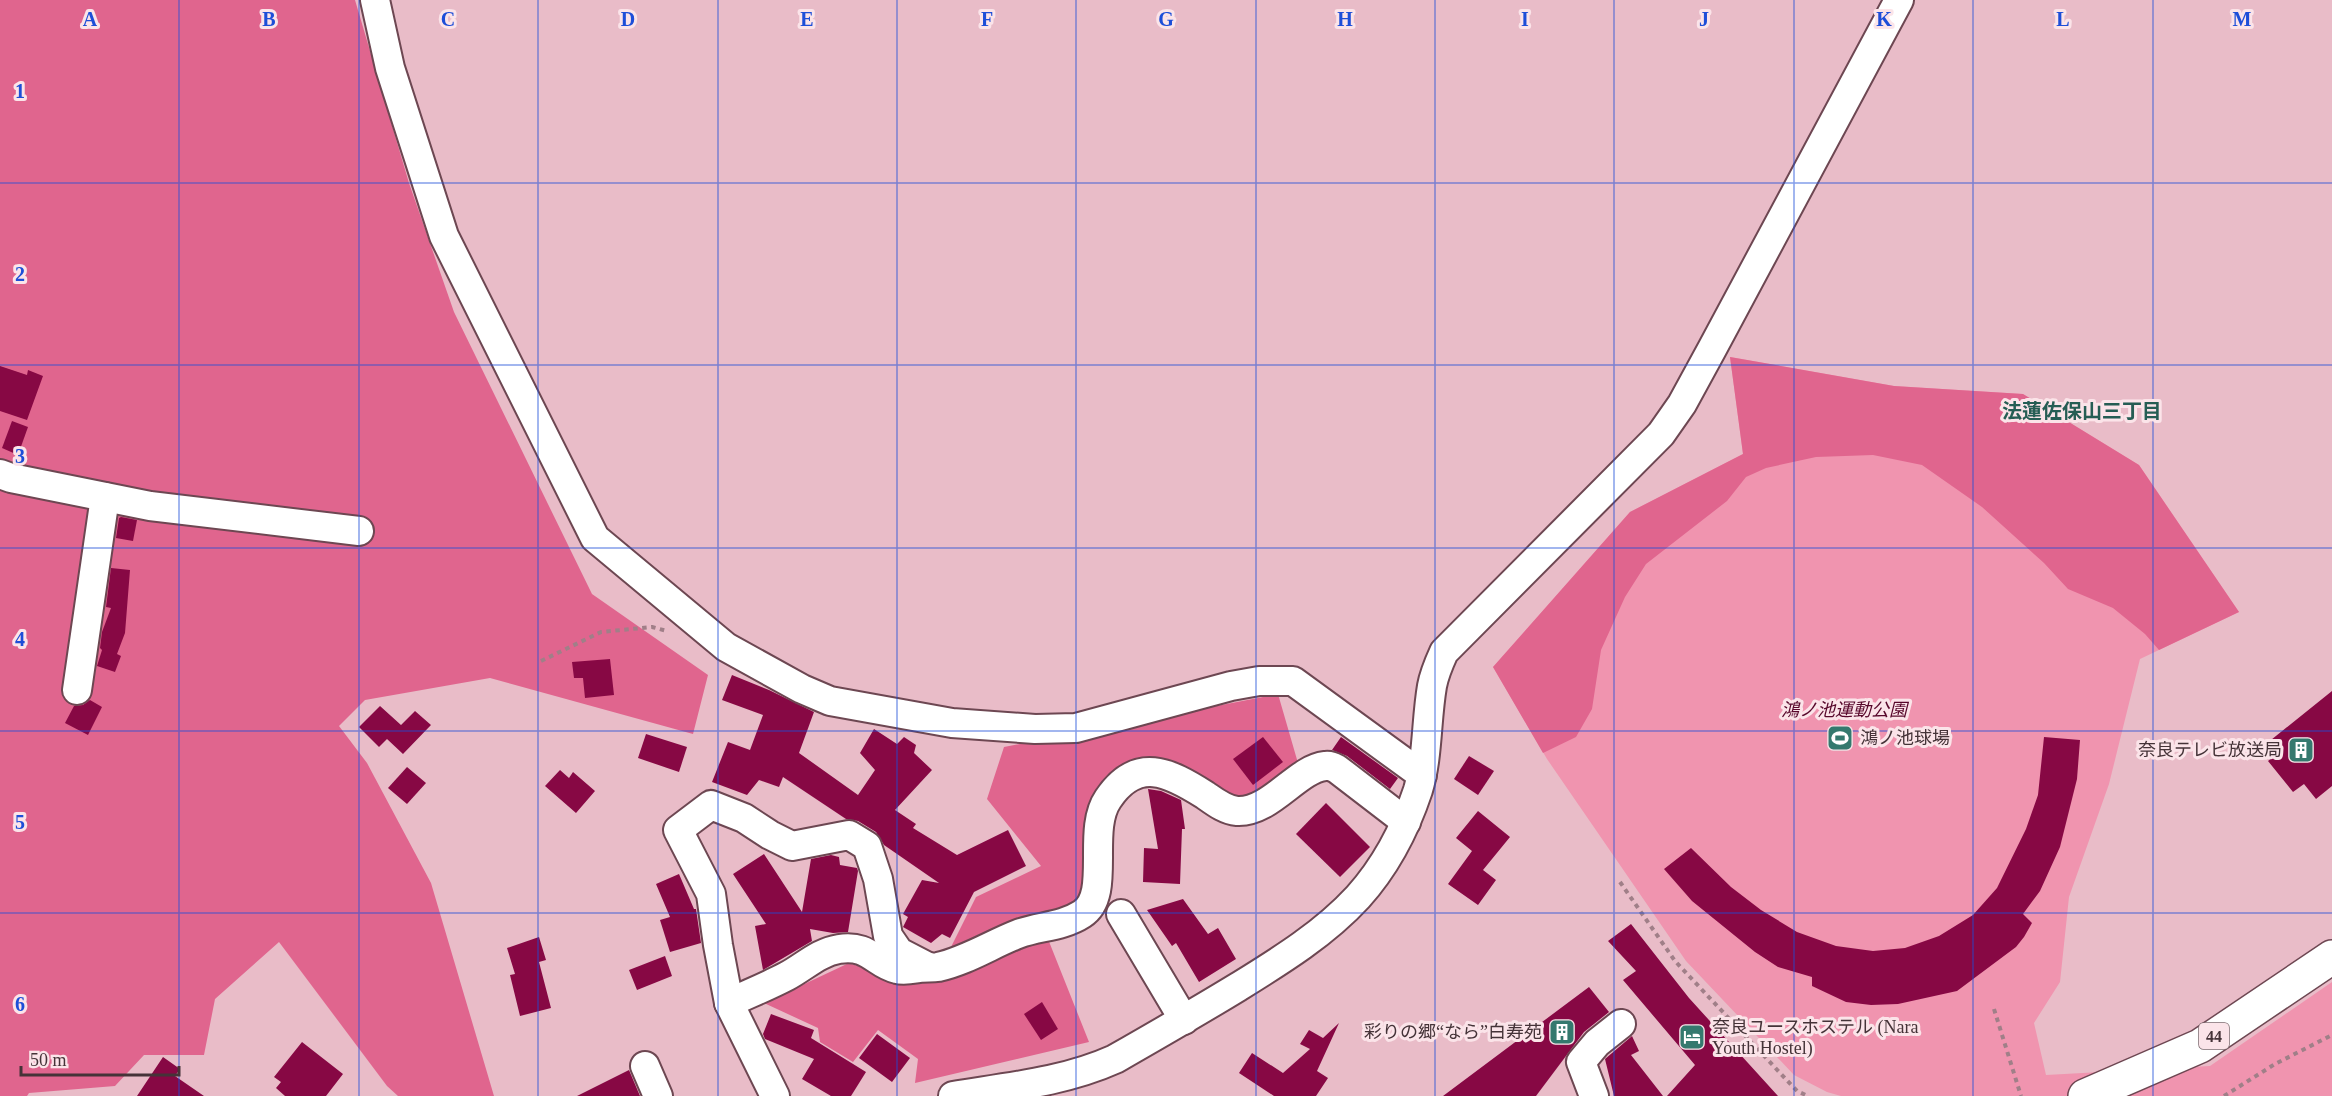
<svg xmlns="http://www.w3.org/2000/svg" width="2332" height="1096" viewBox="0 0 2332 1096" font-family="'Times New Roman','Noto Sans JP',serif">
	<rect width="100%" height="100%" fill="#e9bcc8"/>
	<path fill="#f094af" d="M1730,357L1894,386L2023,394L2139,465L2239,612L2140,659L2109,784L2069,897L2060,982L2034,1023L2046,1075L2210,1066L2332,982V1096H1841L1827,1092L1794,1075L1686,961L1547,759L1493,667L1630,512L1743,454Z"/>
	<g fill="#e0658e">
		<path d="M0,0H355L409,183L454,312L592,594L708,675L693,734L490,678L365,700L339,726L367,763L431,883L494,1096H398L387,1086L279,942L215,999L204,1055H144L115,1086L29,1093L27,1096H0Z"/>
		<path d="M1730,357L1894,386L2023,394L2139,465L2239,612L2159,650L2145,634L2113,608L2068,589L2044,563L1982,507L1922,465L1873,455L1816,457L1766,468L1746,477L1727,501L1646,564L1625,597L1601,650L1592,709L1576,737L1543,753L1493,667L1630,512L1743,454Z"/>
		<path d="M1278,694L1300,770L1245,800L1175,767L1110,781L1086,895L1081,907L947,955L976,897L1041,866L987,799L1004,747Z"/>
		<path d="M1048,939L1089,1042L915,1083L918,1059L878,1030L853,1062L820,1042L818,1028L764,1003L849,963L890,977L1017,943Z"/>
	</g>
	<g fill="#870844">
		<path d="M0,366L27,375L28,370L43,376L27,420L0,411Z"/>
		<path d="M12,421L28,427L18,455L2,448Z"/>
		<path d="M121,517L137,520L133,541L116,538L119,518Z"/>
		<path d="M111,568L130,570L125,633L117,654L121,656L115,672L97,666L102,650L100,648L102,632L111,608L106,607Z"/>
		<path d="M610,659L614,695L585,698L583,678H574L572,662Z"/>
		<path d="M732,675L769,690L814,712L799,753L858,795L875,770L860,753L874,729L897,744L904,737L916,745L914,753L932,770L895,810L916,824L913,828L957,855L1008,830L1026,866L974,892L950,938L942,934L931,943L903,927L908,917L903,914L922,880L939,883L884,845L876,832L858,821L846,819L783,777L779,787L759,780L747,795L712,782L728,742L750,750L763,715L722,700Z"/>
		<path d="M2332,691V786L2316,799L2304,784L2293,792L2268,761L2275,755L2266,744Z"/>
		<path d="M90,700L102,707L88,735L65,723L74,706L83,705Z"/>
		<path d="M380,706L401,725L415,711L431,725L403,754L387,739L379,747L359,727Z"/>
		<path d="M646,734L687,747L679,772L638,758Z"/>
		<path d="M1263,737L1283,762L1253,785L1233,759Z"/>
		<path d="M1341,737L1398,778L1390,789L1347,756L1332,750Z"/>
		<path d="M2044,737L2080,740L2077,779L2060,847L2040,891L2023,914L2032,923L2024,937L2016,947L1957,991L1898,1004L1871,1005L1846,1002L1812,986V977L1778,967L1755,952L1692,901L1664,869L1691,848L1731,887L1761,910L1797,932L1836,946L1873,951L1905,948L1939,936L1973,915L1997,888L2026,829L2038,795Z"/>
		<path d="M1469,756L1494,771L1478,795L1454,779Z"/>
		<path d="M407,767L426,783L407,804L388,788Z"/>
		<path d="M560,770L569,778L573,772L595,791L576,813L545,786Z"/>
		<path d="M1148,789L1161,791L1181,800L1185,829H1182L1180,884L1143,882L1144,848L1158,849Z"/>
		<path d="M1326,803L1370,847L1340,877L1296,834Z"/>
		<path d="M1478,811L1510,837L1483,870L1496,880L1478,905L1448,884L1472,851L1456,838Z"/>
		<path d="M764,854L802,912L811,859L831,855L839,857L840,865L857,868L858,871L848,932L833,933L810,929L812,941L763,970L755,926L766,924L733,874Z"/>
		<path d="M679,874L694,909H696L701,943L670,952L660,920L670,917L656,884Z"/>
		<path d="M1183,899L1208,934L1218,928L1236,959L1199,982L1176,943L1172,946L1147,910Z"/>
		<path d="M1631,924L1689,998L1778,1096H1667L1695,1065L1623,980L1636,971L1608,941Z"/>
		<path d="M539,937L546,960L539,962L551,1008L520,1016L510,975L515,974L507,948Z"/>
		<path d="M665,956L672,976L637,990L629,970Z"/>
		<path d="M1589,987L1609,1012L1584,1032L1536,1096H1443Z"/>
		<path d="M1042,1002L1058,1029L1041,1040L1024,1014Z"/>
		<path d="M771,1014L814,1030L811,1038L866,1072L851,1096H831L802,1079L814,1059L765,1039L763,1034Z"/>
		<path d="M1339,1023L1317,1071L1328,1078L1316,1096H1274L1239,1073L1252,1053L1283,1073L1310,1049L1300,1044L1309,1030L1323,1038Z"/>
		<path d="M877,1034L910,1058L892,1082L859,1058Z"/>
		<path d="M1632,1036L1639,1051L1631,1055L1663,1096H1614L1605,1059Z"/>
		<path d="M302,1042L343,1074L326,1096H285L276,1088L281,1082L274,1077Z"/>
		<path d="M163,1057L180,1069L175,1076L204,1096H137Z"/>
		<path d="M629,1070L640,1096H577Z"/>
	</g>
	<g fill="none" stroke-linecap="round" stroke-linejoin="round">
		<g stroke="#6d4752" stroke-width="32">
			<g id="minor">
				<path d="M375,0L390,68L444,236L595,538L726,647L802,689L830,701L952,723L1035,729L1076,728L1231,686L1259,681H1293L1422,775"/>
				<path d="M0,474L11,478L150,506L359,531"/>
				<path d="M77,690L105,497"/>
				<path d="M1121,914L1184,1020"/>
				<path d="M729,1003C748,994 768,986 787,976C804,967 819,952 839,949C869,944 875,964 897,969C904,971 913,969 920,968C926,967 932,968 938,967C966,961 992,944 1018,934C1039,926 1062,927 1082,914C1112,895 1086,831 1108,799C1137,756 1169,772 1205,795C1215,802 1225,810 1237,811C1270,813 1297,769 1325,766C1329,765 1333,767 1337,769L1406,822"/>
				<path d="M645,1066L658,1096"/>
				<path d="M775,1096L729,1003L718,945L711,894L678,830L711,805L744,818L770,835L792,846L849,835L867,846L878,879L888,936L899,952L926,966"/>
				<path d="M953,1096C1008,1087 1064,1082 1115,1059C1157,1035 1197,1012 1238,987C1280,961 1324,934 1358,897C1385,867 1405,829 1418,790C1428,757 1426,721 1432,686C1434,675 1439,663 1444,652L1661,434L1682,404L1712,349L1899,0"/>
				<path d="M1594,1096L1581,1062L1597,1043L1621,1024"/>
			</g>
		</g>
		<g stroke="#6d4752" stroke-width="36">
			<path id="major" d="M2085,1096L2200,1046L2332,957"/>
		</g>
		<g stroke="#a07f88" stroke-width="4" stroke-dasharray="4.5 4.5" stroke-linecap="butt">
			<path d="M541,661L601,632L652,627L667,631"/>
			<path d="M1620,882L1675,961L1797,1091L1808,1096"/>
			<path d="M1994,1009L2021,1096"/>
			<path d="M2224,1096L2275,1064L2332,1035"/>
		</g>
		<use href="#minor" stroke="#fff" stroke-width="28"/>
		<use href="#major" stroke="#fff" stroke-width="33"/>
	</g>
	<path fill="none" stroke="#1d4ed8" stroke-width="1.5" stroke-opacity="0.55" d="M179,0V1096M359,0V1096M538,0V1096M718,0V1096M897,0V1096M1076,0V1096M1256,0V1096M1435,0V1096M1614,0V1096M1794,0V1096M1973,0V1096M2153,0V1096M0,183H2332M0,365H2332M0,548H2332M0,731H2332M0,913H2332"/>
	<defs>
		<g id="stadium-square" transform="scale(1.35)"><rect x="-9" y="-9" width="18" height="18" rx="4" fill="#34796e" stroke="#fbe4e9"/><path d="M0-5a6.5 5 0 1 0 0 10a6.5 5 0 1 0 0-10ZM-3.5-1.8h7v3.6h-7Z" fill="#fff"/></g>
		<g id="building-square" transform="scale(1.35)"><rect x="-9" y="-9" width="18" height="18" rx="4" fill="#34796e" stroke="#fbe4e9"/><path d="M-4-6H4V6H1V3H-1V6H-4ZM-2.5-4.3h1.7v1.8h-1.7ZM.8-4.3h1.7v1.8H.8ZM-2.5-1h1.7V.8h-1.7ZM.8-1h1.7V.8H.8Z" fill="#fff"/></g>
		<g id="hotel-square" transform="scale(1.35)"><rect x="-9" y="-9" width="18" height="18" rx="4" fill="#34796e" stroke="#fbe4e9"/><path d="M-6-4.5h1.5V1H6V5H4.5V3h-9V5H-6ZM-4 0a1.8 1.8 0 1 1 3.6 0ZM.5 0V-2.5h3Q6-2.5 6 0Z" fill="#fff"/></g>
	</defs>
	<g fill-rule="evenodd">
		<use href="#stadium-square" x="1840" y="738"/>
		<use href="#building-square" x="2301" y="750"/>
		<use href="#building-square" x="1562" y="1032"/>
		<use href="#hotel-square" x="1692" y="1037"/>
	</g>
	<g text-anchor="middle" stroke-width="6" stroke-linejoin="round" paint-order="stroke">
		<rect fill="#fbe4e9" stroke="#7c686d" stroke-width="1.5" x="2199" y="1023" width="30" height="26" rx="4.5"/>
		<g font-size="16" font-weight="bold" fill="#453338">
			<text x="2214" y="1042">44</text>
		</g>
		<g font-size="18" font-style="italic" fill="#57072b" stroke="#fbe4e9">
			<text x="1844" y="716">鴻ノ池運動公園</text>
		</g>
		<g font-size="18" fill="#453338" stroke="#fbe4e9" text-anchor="start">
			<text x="1860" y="744">鴻ノ池球場</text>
			<text x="2282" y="756" text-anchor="end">奈良テレビ放送局</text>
			<text x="1712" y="1033">奈良ユースホステル (Nara<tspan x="1712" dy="21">Youth Hostel)</tspan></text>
			<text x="1542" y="1038" text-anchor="end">彩りの郷“なら”白寿苑</text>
		</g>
		<g font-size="20" font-weight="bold" fill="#265d54" stroke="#fbe4e9">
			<text x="2082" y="418">法蓮佐保山三丁目</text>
		</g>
	</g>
	<g font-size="20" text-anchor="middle" font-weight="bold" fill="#1d4ed8" stroke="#fbe4e9" stroke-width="6" stroke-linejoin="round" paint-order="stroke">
		<text x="90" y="26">A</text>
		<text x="269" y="26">B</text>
		<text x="448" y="26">C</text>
		<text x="628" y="26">D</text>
		<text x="807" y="26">E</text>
		<text x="987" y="26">F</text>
		<text x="1166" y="26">G</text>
		<text x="1345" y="26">H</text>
		<text x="1525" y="26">I</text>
		<text x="1704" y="26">J</text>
		<text x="1884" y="26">K</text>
		<text x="2063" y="26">L</text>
		<text x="2242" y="26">M</text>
		<text x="20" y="98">1</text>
		<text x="20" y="281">2</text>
		<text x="20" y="463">3</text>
		<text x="20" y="646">4</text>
		<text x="20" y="829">5</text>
		<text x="20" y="1011">6</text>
	</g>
	<path d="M21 1066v9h158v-9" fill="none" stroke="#453338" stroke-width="3"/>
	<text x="30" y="1066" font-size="18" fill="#453338" stroke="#fbe4e9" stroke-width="4.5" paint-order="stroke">50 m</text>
</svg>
